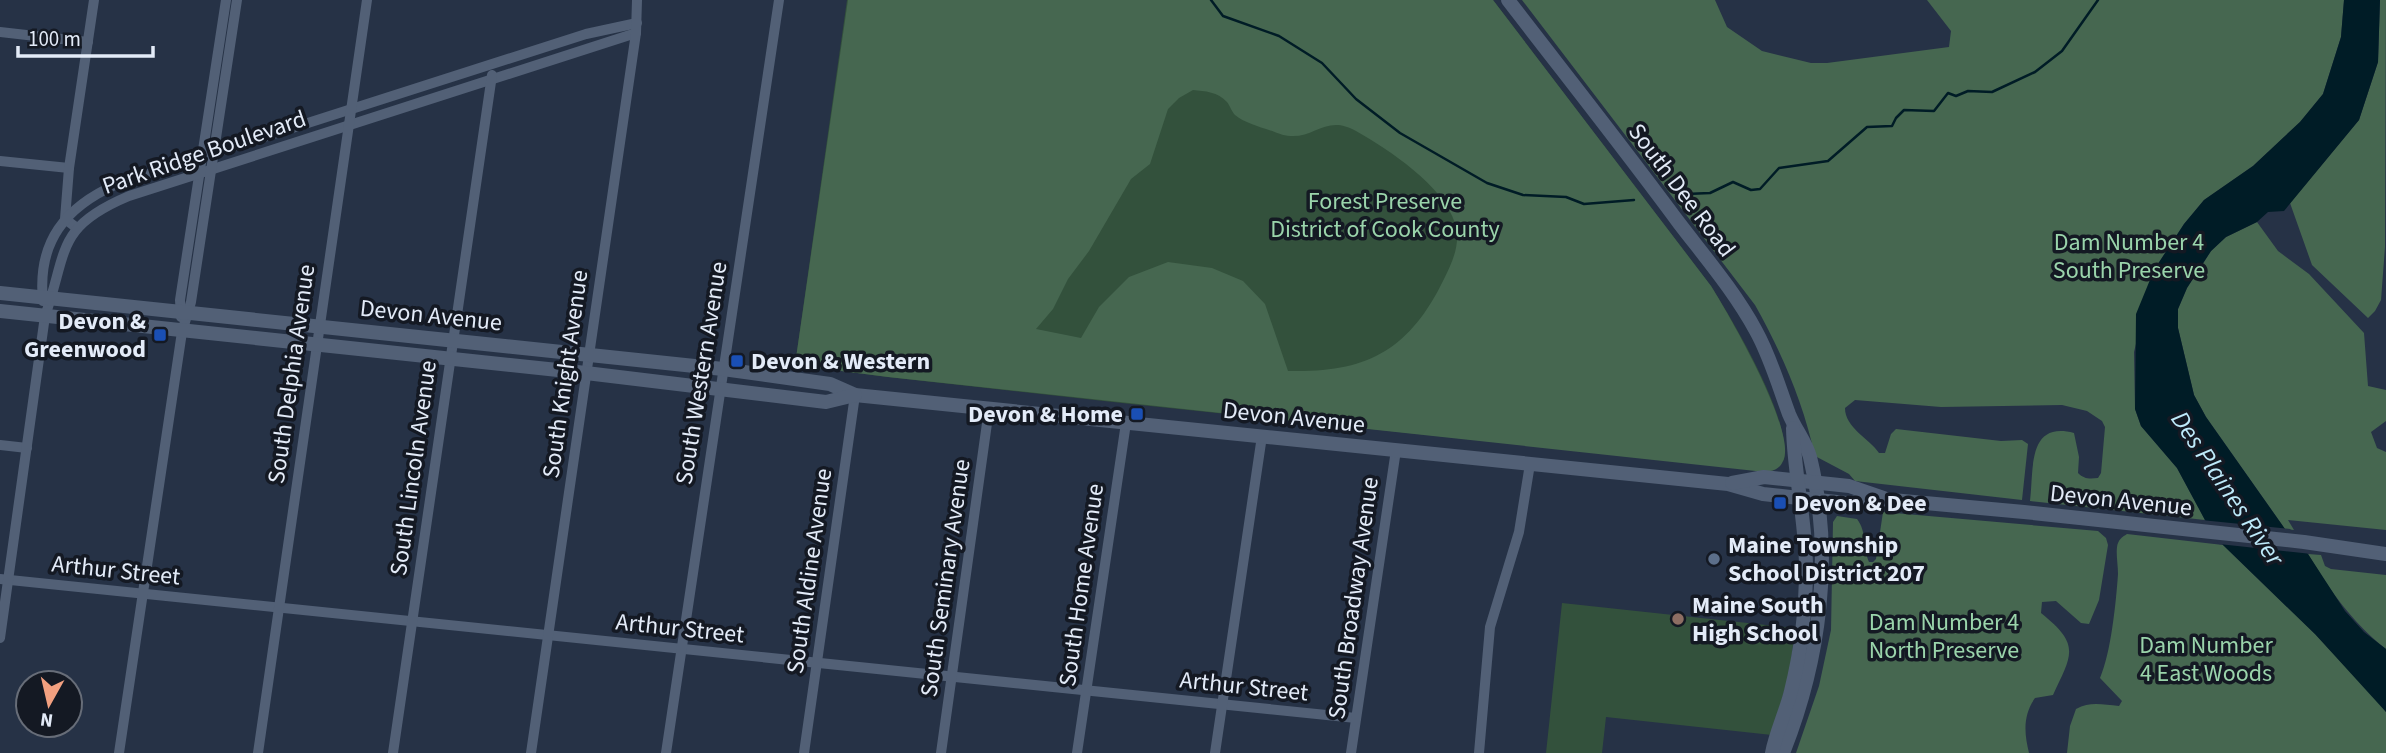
<svg xmlns="http://www.w3.org/2000/svg" width="2386" height="753" viewBox="0 0 2386 753" font-family="'Source Sans 3',sans-serif">
	<rect width="100%" height="100%" fill="#263246"/>
	<g fill="#33513c">
		<path d="M847,0H1493L1711,286C1733,321 1792,420 1784,460L1772,471L1131,404L888,377L795,365Z"/>
		<path d="M1562,603L1795,628L1790,670L1772,735L1606,717L1602,753H1546Z"/>
	</g>
	<g fill="#466750" fill-rule="evenodd">
		<path d="M848,0H1493L1711,286C1728,313 1798,433 1783,461C1780,469 1773,471 1765,472L888,377L795,365ZM1193,90C1205,91 1218,92 1227,102C1230,106 1232,112 1235,115C1243,122 1260,127 1269,130C1275,132 1283,136 1290,136C1315,138 1327,114 1356,131C1389,150 1443,185 1455,223C1461,243 1453,261 1444,279C1409,351 1366,373 1288,371L1265,304L1243,281L1212,268L1168,262L1129,277L1099,307L1081,338L1036,329L1053,309L1068,279L1089,251L1131,179L1150,164L1168,109L1179,98Z"/>
		<path d="M1522,0H1715L1727,27L1762,51L1811,63H1827L1949,47L1951,31L1927,0H2344L2341,37L2323,94L2300,122L2253,166L2204,200L2184,224L2154,270L2134,352L2135,409L2141,426L2177,468L2205,520L2030,501C2034,469 2027,421 2074,433L2079,457L2078,473C2084,479 2089,479 2098,478L2101,473L2105,427L2102,421L2087,411L2062,405L1941,407L1855,400L1845,408C1845,428 1869,438 1879,453H1885L1891,434L1896,429L2001,441L2022,440L2028,444L2022,500L1855,481L1849,474L1815,456C1803,402 1782,353 1755,305Z"/>
		<path d="M2380,0H2386L2385,247L2381,300L2375,311L2368,318L2312,265L2290,203L2359,120L2378,62Z"/>
		<path d="M2257,222L2278,251L2309,274L2364,333L2368,386L2386,390V421L2371,432L2377,448L2386,452V530L2288,520L2294,530L2285,529L2206,417L2194,395L2178,328V309L2187,288L2211,251L2226,237Z"/>
		<path d="M1883,512L2098,531L2106,538L2108,545L2099,600L2089,624L2081,623L2056,601L2042,602L2041,613C2081,645 2072,654 2053,695L2035,698C2023,715 2024,733 2029,753H1796L1819,686L1831,630L1833,522L1837,516L1857,519C1867,532 1863,548 1869,562H1873L1876,559Z"/>
		<path d="M2127,534L2223,545L2315,634L2381,705L2386,712V753H2067L2070,726L2076,709C2091,701 2103,705 2119,706L2122,701L2100,678C2111,653 2116,603 2118,574C2118,565 2116,555 2117,547C2118,540 2122,537 2127,534Z"/>
		<path d="M2308,554L2321,555L2325,566L2331,569L2386,575V649C2352,622 2330,591 2308,554Z"/>
	</g>
	<path fill="#001c26" d="M2344,0H2380L2378,62L2359,120L2284,211L2268,212L2257,222L2226,237L2211,251L2187,288L2178,309V328L2194,395L2206,417L2285,529L2308,554L2345,611L2364,632L2386,649V712L2315,634L2223,545L2205,520L2177,468L2141,426L2135,409L2136,314L2154,270L2184,224L2204,200L2253,166L2300,122L2323,94L2341,37Z"/>
	<path fill="#263246" d="M2201,520L2290,529L2312,554L2219,544Z"/>
	<g fill="none" stroke-linecap="round" stroke-linejoin="round">
		<g stroke="#001c26" stroke-width="2.5">
			<path d="M1211,0L1223,16L1279,36L1322,63L1356,99L1400,133L1487,183L1523,195L1566,197L1584,204L1634,200"/>
			<path d="M1686,194L1710,193L1733,182L1751,190L1760,189L1779,168L1828,161L1867,127L1892,126L1896,118L1904,110L1934,111L1948,93L1956,96L1968,91L1992,92L2035,72L2062,51L2098,0"/>
		</g>
		<g stroke="#526076" stroke-width="10">
			<path d="M0,32L88,42"/>
			<path d="M0,161L69,168"/>
			<path d="M77,228L65,219L69,168L94,0"/>
			<path d="M43,301C37,242 65,207 117,184L586,34L637,23"/>
			<path d="M181,317L180,300L226,0"/>
			<path d="M0,445L27,448"/>
			<path d="M0,579L1356,718"/>
			<path d="M0,638L45,316C68,251 55,227 129,196L636,33"/>
			<path d="M119,753L182,332L191,302L237,0"/>
			<path d="M258,753L367,0"/>
			<path d="M393,753L492,75"/>
			<path d="M531,753L636,33L637,0"/>
			<path d="M666,753L779,0"/>
			<path d="M804,753L855,395"/>
			<path d="M941,753L989,409"/>
			<path d="M1077,753L1126,423"/>
			<path d="M1215,753L1262,436"/>
			<path d="M1351,753L1396,450"/>
			<path d="M1479,753L1490,627L1519,532L1530,464"/>
		</g>
		<g stroke="#526076" stroke-width="14">
			<path d="M1508,0C1565,74 1623,147 1679,223C1705,257 1735,292 1756,331C1770,356 1779,387 1789,414C1795,429 1806,442 1810,457C1834,556 1820,660 1783,753"/>
			<path d="M0,293L723,369L830,384L855,395L1728,484L1763,494L1799,498L1846,503L1892,500L2024,512L2304,542L2386,554"/>
			<path d="M0,311L586,373L826,402L855,395"/>
			<path d="M1732,483L1764,477L1849,486L1884,498"/>
			<path d="M1772,753C1776,732 1786,712 1791,691C1801,651 1806,609 1806,568C1806,521 1794,475 1793,428"/>
		</g>
	</g>
	<g fill="#1a4fb4" stroke="#141923" stroke-width="2.5">
		<rect x="153" y="328" width="14" height="14" rx="3.5"/>
		<rect x="730" y="354" width="14" height="14" rx="3.5"/>
		<rect x="1130" y="407" width="14" height="14" rx="3.5"/>
		<rect x="1773" y="496" width="14" height="14" rx="3.5"/>
	</g>
	<circle fill="#5c6f8a" stroke="#141923" stroke-width="2.5" cx="1714" cy="559" r="7"/>
	<circle fill="#8d6e63" stroke="#141923" stroke-width="2.5" cx="1678" cy="619" r="7"/>
	<g text-anchor="middle" stroke-width="7" stroke-linejoin="round" paint-order="stroke">
		<g font-size="24" fill="#e3ebf8" stroke="#141923">
			<text transform="translate(204 152) rotate(-19)" y="8">Park Ridge Boulevard</text>
			<text transform="translate(1682 190) rotate(53)" y="8">South Dee Road</text>
			<text transform="translate(431 315) rotate(6)" y="8">Devon Avenue</text>
			<text transform="translate(701 373) rotate(-81)" y="8">South Western Avenue</text>
			<text transform="translate(291 374) rotate(-82)" y="8">South Delphia Avenue</text>
			<text transform="translate(565 374) rotate(-82)" y="8">South Knight Avenue</text>
			<text transform="translate(1294 417) rotate(6)" y="8">Devon Avenue</text>
			<text transform="translate(413 468) rotate(-82)" y="8">South Lincoln Avenue</text>
			<text transform="translate(2121 500) rotate(6)" y="8">Devon Avenue</text>
			<text transform="translate(116 570) rotate(6)" y="8">Arthur Street</text>
			<text transform="translate(809 571) rotate(-82)" y="8">South Aldine Avenue</text>
			<text transform="translate(945 578) rotate(-82)" y="8">South Seminary Avenue</text>
			<text transform="translate(1081 585) rotate(-82)" y="8">South Home Avenue</text>
			<text transform="translate(1353 598) rotate(-82)" y="8">South Broadway Avenue</text>
			<text transform="translate(680 628) rotate(6)" y="8">Arthur Street</text>
			<text transform="translate(1244 686) rotate(6)" y="8">Arthur Street</text>
		</g>
		<g font-size="24" fill="#9ad4ab" stroke="#141923">
			<text x="1385" y="209">Forest Preserve<tspan x="1385" dy="28">District of Cook County</tspan></text>
			<text x="2129" y="250">Dam Number 4<tspan x="2129" dy="28">South Preserve</tspan></text>
			<text x="1944" y="630">Dam Number 4<tspan x="1944" dy="28">North Preserve</tspan></text>
			<text x="2206" y="653">Dam Number<tspan x="2206" dy="28">4 East Woods</tspan></text>
		</g>
		<g font-size="24" font-weight="bold" fill="#e3ebf8" stroke="#141923" text-anchor="start">
			<text x="146" y="329" text-anchor="end">Devon &amp;<tspan x="146" dy="28">Greenwood</tspan></text>
			<text x="751" y="369">Devon &amp; Western</text>
			<text x="1123" y="422" text-anchor="end">Devon &amp; Home</text>
			<text x="1794" y="511">Devon &amp; Dee</text>
			<text x="1728" y="553">Maine Township<tspan x="1728" dy="28">School District 207</tspan></text>
			<text x="1692" y="613">Maine South<tspan x="1692" dy="28">High School</tspan></text>
		</g>
		<g font-size="26" font-style="italic" fill="#beeafa" stroke="#141923">
			<text transform="translate(2228 488) rotate(56)" y="9">Des Plaines River</text>
		</g>
	</g>
	<g transform="translate(49 704) rotate(188)"><circle r="33" fill="#141923" stroke="#676d78" stroke-width="2"/>
	<path d="M0-5L12 26L0 18L-12 26Z" fill="#f2a080"/>
	<text y="-10" font-size="19" font-weight="bold" text-anchor="middle" fill="#e3ebf8">N</text>
	</g>
	<path d="M18 46v10h135v-10" fill="none" stroke="#e3ebf8" stroke-width="3.5"/>
	<text x="28" y="46" font-size="21" fill="#e3ebf8" stroke="#141923" stroke-width="5" paint-order="stroke">100 m</text>
</svg>
